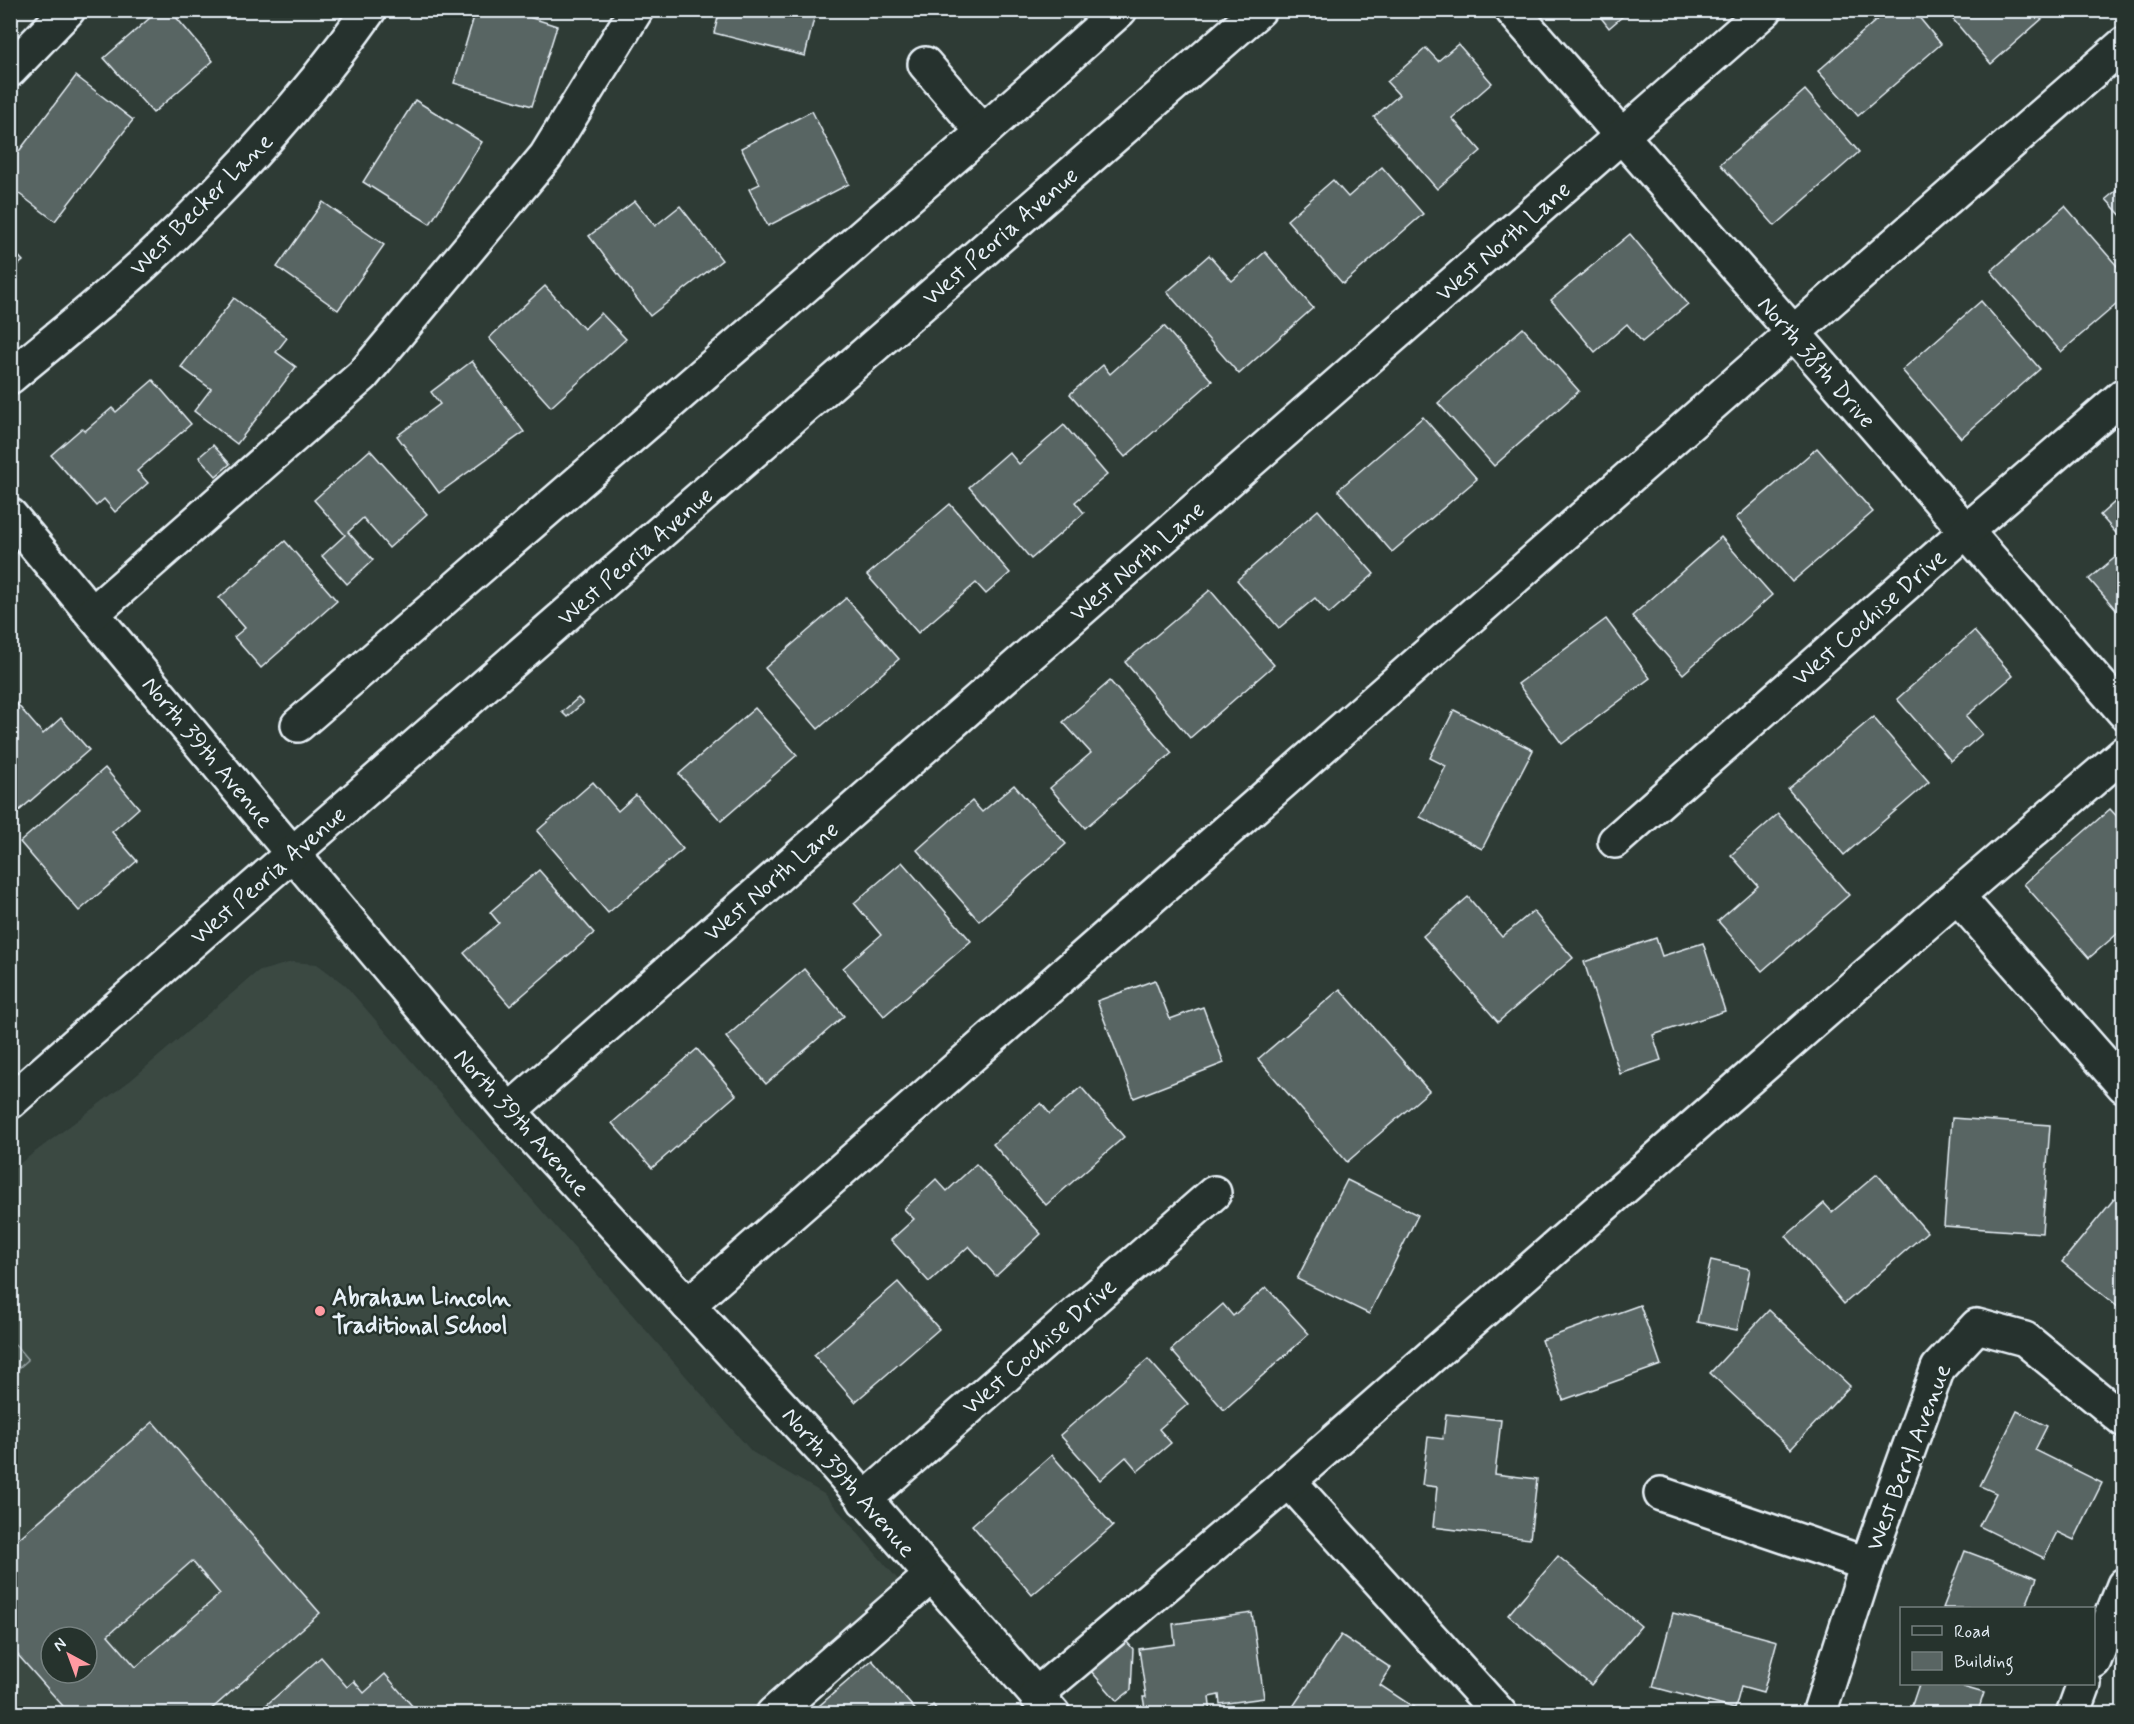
<svg xmlns="http://www.w3.org/2000/svg" width="2134" height="1724" viewBox="0 0 2134 1724" font-family="Mynerve,sans-serif">
	<rect width="100%" height="100%" fill="#2e3b35"/>
	<filter id="ink" filterUnits="userSpaceOnUse"><feTurbulence type="fractalNoise" baseFrequency=".0167" numOctaves="2"/><feDisplacementMap in="SourceGraphic" scale="12" xChannelSelector="R" yChannelSelector="G"/><feConvolveMatrix kernelMatrix="1 2 1 2 8 2 1 2 1" color-interpolation-filters="sRGB"/></filter>
	<g filter="url(#ink)">
		<path fill="#3b4843" fill-rule="evenodd" d="M292,962L317,964L345,985L752,1452L824,1494L907,1590L766,1713L11,1714V1170L131,1080L257,972ZM51,1637H87V1673H51Z"/>
		<path fill="#45524e" stroke="#96a2a3" stroke-width="1.5" d="M11,1340L28,1360L11,1375H10Z"/>
		<g fill="#596563" stroke="#e8f1f8" stroke-width="1.5" fill-rule="evenodd">
			<path d="M159,10H170L213,61L153,113L104,58Z"/>
			<path d="M476,10H507L557,26L532,106L454,83Z"/>
			<path d="M720,10H816L805,56L714,33Z"/>
			<path d="M1595,10H1630L1609,28Z"/>
			<path d="M1888,10H1913L1941,44L1858,116L1818,71Z"/>
			<path d="M1945,10H2052L1991,64Z"/>
			<path d="M1458,44L1492,83L1452,118L1481,151L1437,189L1374,117L1399,95L1387,82L1426,48L1438,61Z"/>
			<path d="M76,76L133,120L55,221L10,187V163Z"/>
			<path d="M1805,90L1859,152L1775,226L1720,164Z"/>
			<path d="M415,100L482,142L430,224L363,182Z"/>
			<path d="M812,111L849,184L768,226L749,189L760,184L741,148Z"/>
			<path d="M1382,167L1423,214L1343,284L1287,220L1333,180L1348,197Z"/>
			<path d="M2124,184V219L2106,199Z"/>
			<path d="M635,201L655,226L680,206L722,260L650,316L589,236Z"/>
			<path d="M323,202L384,245L338,310L277,267Z"/>
			<path d="M2065,206L2124,274V298L2061,352L1991,271Z"/>
			<path d="M1630,234L1688,304L1642,342L1627,324L1595,352L1551,300Z"/>
			<path d="M10,247L23,261L10,272Z"/>
			<path d="M1265,252L1313,308L1239,374L1167,292L1209,255L1232,281Z"/>
			<path d="M545,286L584,329L601,313L626,339L551,407L489,338Z"/>
			<path d="M234,298L287,338L276,352L296,367L237,444L194,411L211,389L181,367Z"/>
			<path d="M1981,301L2040,369L1961,438L1902,370Z"/>
			<path d="M1164,326L1212,381L1125,457L1070,394L1103,365L1110,374Z"/>
			<path d="M1523,328L1579,391L1494,466L1438,403Z"/>
			<path d="M472,361L524,432L439,493L397,436L440,404L431,392Z"/>
			<path d="M153,380L191,424L137,471L148,483L115,512L104,499L96,506L51,455L82,428L85,431L112,408L116,412Z"/>
			<path d="M1423,417L1477,479L1392,552L1338,490Z"/>
			<path d="M1064,425L1107,475L1075,502L1084,513L1031,559L969,487L1009,452L1019,464Z"/>
			<path d="M213,445L230,464L216,476L199,457Z"/>
			<path d="M1817,448L1873,512L1792,582L1736,518Z"/>
			<path d="M370,450L427,514L389,548L363,518L348,532L373,560L347,584L322,556L345,535L314,500Z"/>
			<path d="M2124,494V542L2100,515Z"/>
			<path d="M950,504L1010,573L986,594L976,583L918,633L867,575Z"/>
			<path d="M1318,510L1374,574L1329,614L1315,598L1279,628L1237,580Z"/>
			<path d="M1721,537L1772,595L1683,674L1632,616Z"/>
			<path d="M285,541L337,601L261,668L234,637L245,628L219,598Z"/>
			<path d="M2124,550V619L2089,579Z"/>
			<path d="M1210,590L1274,665L1190,738L1125,662Z"/>
			<path d="M846,598L899,659L818,729L765,668Z"/>
			<path d="M1606,619L1650,678L1562,744L1518,684Z"/>
			<path d="M1974,631L2013,676L1966,716L1982,734L1951,761L1897,699Z"/>
			<path d="M1110,681L1172,753L1085,828L1050,788L1091,753L1063,722Z"/>
			<path d="M10,696L43,734L61,718L89,750L13,816L10,814Z"/>
			<path d="M578,698L583,703L567,717L562,712Z"/>
			<path d="M755,708L797,755L721,821L679,774Z"/>
			<path d="M1454,710L1533,750L1482,849L1420,817L1446,766L1430,758Z"/>
			<path d="M1873,717L1929,782L1844,855L1788,789Z"/>
			<path d="M105,768L139,808L112,832L137,861L79,911L20,842Z"/>
			<path d="M593,782L618,811L636,795L683,849L608,913L537,831Z"/>
			<path d="M1014,785L1066,844L979,921L917,850L972,801L982,812Z"/>
			<path d="M2110,809L2124,824V928L2089,958L2024,884Z"/>
			<path d="M1778,814L1849,895L1762,971L1718,921L1758,886L1731,855Z"/>
			<path d="M902,862L971,941L884,1016L843,968L881,935L854,903Z"/>
			<path d="M539,870L594,933L510,1006L464,953L499,923L490,912Z"/>
			<path d="M1468,897L1502,937L1533,911L1573,958L1498,1022L1423,936Z"/>
			<path d="M1656,938L1662,956L1703,943L1725,1011L1653,1035L1661,1060L1620,1074L1584,962Z"/>
			<path d="M804,969L844,1016L766,1084L726,1037Z"/>
			<path d="M1155,980L1170,1019L1203,1007L1224,1063L1134,1098L1097,1001Z"/>
			<path d="M1340,989L1429,1091L1347,1162L1258,1059Z"/>
			<path d="M697,1049L736,1095L652,1168L612,1123Z"/>
			<path d="M1081,1087L1124,1137L1046,1205L993,1144L1041,1103L1050,1114Z"/>
			<path d="M1952,1118L2050,1125L2042,1233L1944,1226Z"/>
			<path d="M976,1164L1041,1234L996,1276L969,1246L929,1282L891,1240L914,1219L904,1209L936,1179L947,1191Z"/>
			<path d="M1877,1174L1927,1232L1844,1304L1786,1236L1824,1203L1832,1212Z"/>
			<path d="M1347,1180L1418,1215L1369,1314L1297,1279Z"/>
			<path d="M2114,1199L2124,1207V1312L2062,1262Z"/>
			<path d="M1711,1260L1750,1269L1737,1330L1697,1322Z"/>
			<path d="M898,1282L939,1329L855,1402L814,1355Z"/>
			<path d="M1266,1287L1309,1334L1224,1410L1171,1350L1223,1304L1233,1316Z"/>
			<path d="M1640,1305L1661,1365L1563,1400L1542,1340Z"/>
			<path d="M1769,1310L1850,1386L1791,1449L1710,1373Z"/>
			<path d="M1148,1359L1188,1404L1159,1429L1171,1443L1138,1471L1126,1457L1100,1480L1060,1435Z"/>
			<path d="M2017,1411L2047,1426L2035,1450L2102,1483L2074,1540L2057,1532L2044,1558L1979,1526L1996,1493L1980,1486Z"/>
			<path d="M1446,1414L1501,1420L1495,1474L1537,1479L1530,1539L1433,1527L1437,1487L1422,1485L1428,1437L1443,1439Z"/>
			<path d="M153,1422L320,1613L206,1714H70L10,1646V1546ZM192,1561L220,1594L136,1667L108,1635ZM51,1637H87V1673H51Z"/>
			<path d="M1052,1455L1113,1526L1032,1595L972,1525Z"/>
			<path d="M1965,1551L2037,1578L2025,1608H1943Z"/>
			<path d="M1558,1556L1641,1626L1591,1685L1508,1615Z"/>
			<path d="M1252,1613L1264,1698L1220,1704L1219,1695L1209,1697L1211,1714H1146L1143,1697H1146L1139,1649L1175,1644L1173,1624Z"/>
			<path d="M1673,1613L1777,1641L1763,1693L1741,1687L1735,1709L1653,1687Z"/>
			<path d="M1341,1635L1391,1668L1380,1685L1424,1714H1294L1290,1711Z"/>
			<path d="M1126,1641L1133,1649L1131,1690L1117,1701L1091,1671Z"/>
			<path d="M321,1657L347,1687L354,1681L364,1693L385,1674L419,1714H256Z"/>
			<path d="M872,1660L919,1714H813L812,1712Z"/>
			<path d="M1919,1684H1953L1984,1693L1977,1714H1909Z"/>
			<path d="M933,1705L940,1714H923Z"/>
		</g>
		<g fill="none" stroke-linecap="round" stroke-linejoin="round">
			<g stroke="#e8f1f8" stroke-width="38">
				<g id="minor">
					<path d="M1512,10L2124,712"/>
					<path d="M925,64L983,132"/>
					<path d="M10,70L68,10"/>
					<path d="M10,377C57,338 105,300 149,259C230,183 305,101 369,10"/>
					<path d="M10,515L239,790L509,1111L821,1449L1053,1714"/>
					<path d="M93,613L363,375L546,156L636,10"/>
					<path d="M298,725L983,132L1120,10"/>
					<path d="M1615,841L1965,532L2124,395"/>
					<path d="M1957,896L2124,1086"/>
					<path d="M509,1111L1765,10"/>
					<path d="M688,1305L1793,333L2124,44"/>
					<path d="M1289,1481L1500,1714"/>
					<path d="M1661,1494L1867,1564"/>
					<path d="M864,1500L1214,1193"/>
					<path d="M2094,1661L2124,1585"/>
					<path d="M1036,1695L1289,1481L1957,896L2124,753"/>
					<path d="M773,1714L931,1576"/>
					<path d="M1819,1714L1867,1564L1938,1368L1977,1326L2025,1339L2124,1420"/>
					<path d="M2073,1714L2084,1684"/>
				</g>
			</g>
			<g stroke="#e8f1f8" stroke-width="38">
				<path id="major" d="M10,1102L245,895L1259,10"/>
			</g>
			<use href="#minor" stroke="#26332d" stroke-width="33"/>
			<use href="#major" stroke="#26332d" stroke-width="33"/>
		</g>
	</g>
	<circle fill="#ff9aa2" stroke="#26332d" stroke-width="2" cx="320" cy="1311" r="6"/>
	<g text-anchor="middle" stroke-width="5" stroke-linejoin="round" paint-order="stroke">
		<g font-size="24" fill="#e8f1f8" stroke="#26332d">
			<text transform="translate(201 204) rotate(-45)" y="8">West Becker Lane</text>
			<text transform="translate(1000 236) rotate(-41)" y="8">West Peoria Avenue</text>
			<text transform="translate(1503 241) rotate(-41)" y="8">West North Lane</text>
			<text transform="translate(1817 362) rotate(49)" y="8">North 38th Drive</text>
			<text transform="translate(635 556) rotate(-41)" y="8">West Peoria Avenue</text>
			<text transform="translate(1137 561) rotate(-41)" y="8">West North Lane</text>
			<text transform="translate(1869 617) rotate(-41)" y="8">West Cochise Drive</text>
			<text transform="translate(208 752) rotate(50)" y="8">North 39th Avenue</text>
			<text transform="translate(268 875) rotate(-41)" y="8">West Peoria Avenue</text>
			<text transform="translate(771 881) rotate(-41)" y="8">West North Lane</text>
			<text transform="translate(522 1122) rotate(48)" y="8">North 39th Avenue</text>
			<text transform="translate(1039 1346) rotate(-41)" y="8">West Cochise Drive</text>
			<text transform="translate(1908 1457) rotate(-69)" y="8">West Beryl Avenue</text>
			<text transform="translate(849 1482) rotate(49)" y="8">North 39th Avenue</text>
		</g>
		<g font-size="24" font-weight="bold" fill="#e8f1f8" stroke="#26332d" text-anchor="start">
			<text x="332" y="1305">Abraham Lincoln<tspan x="332" dy="28">Traditional School</tspan></text>
		</g>
	</g>
	<rect width="2134" height="1724" fill="none" stroke="#26332d" stroke-width="36"/>
	<rect x="18" y="18" width="2098" height="1688" fill="none" stroke="#e8f1f8" stroke-width="2" filter="url(#ink)"/>
	<rect x="1900" y="1607" width="195" height="78" fill="#26332d" stroke="#747f7e" stroke-width="1.5"/>
	<rect x="1912" y="1626" width="30" height="9" fill="#26332d" stroke="#747f7e" stroke-width="1.5"/>
	<text x="1954" y="1637" font-size="18" fill="#e8f1f8">Road</text>
	<rect x="1912" y="1652" width="30" height="18" fill="#596563" stroke="#747f7e" stroke-width="1.5"/>
	<text x="1954" y="1667" font-size="18" fill="#e8f1f8">Building</text>
	<g transform="translate(69 1655) rotate(319)"><circle r="28" fill="#26332d" stroke="#747f7e" stroke-width="1.5"/>
	<path d="M0-4.5L10 22L0 15L-10 22Z" fill="#ff9aa2"/>
	<text y="-9" font-size="16" font-weight="bold" text-anchor="middle" fill="#e8f1f8">N</text>
	</g>
</svg>
